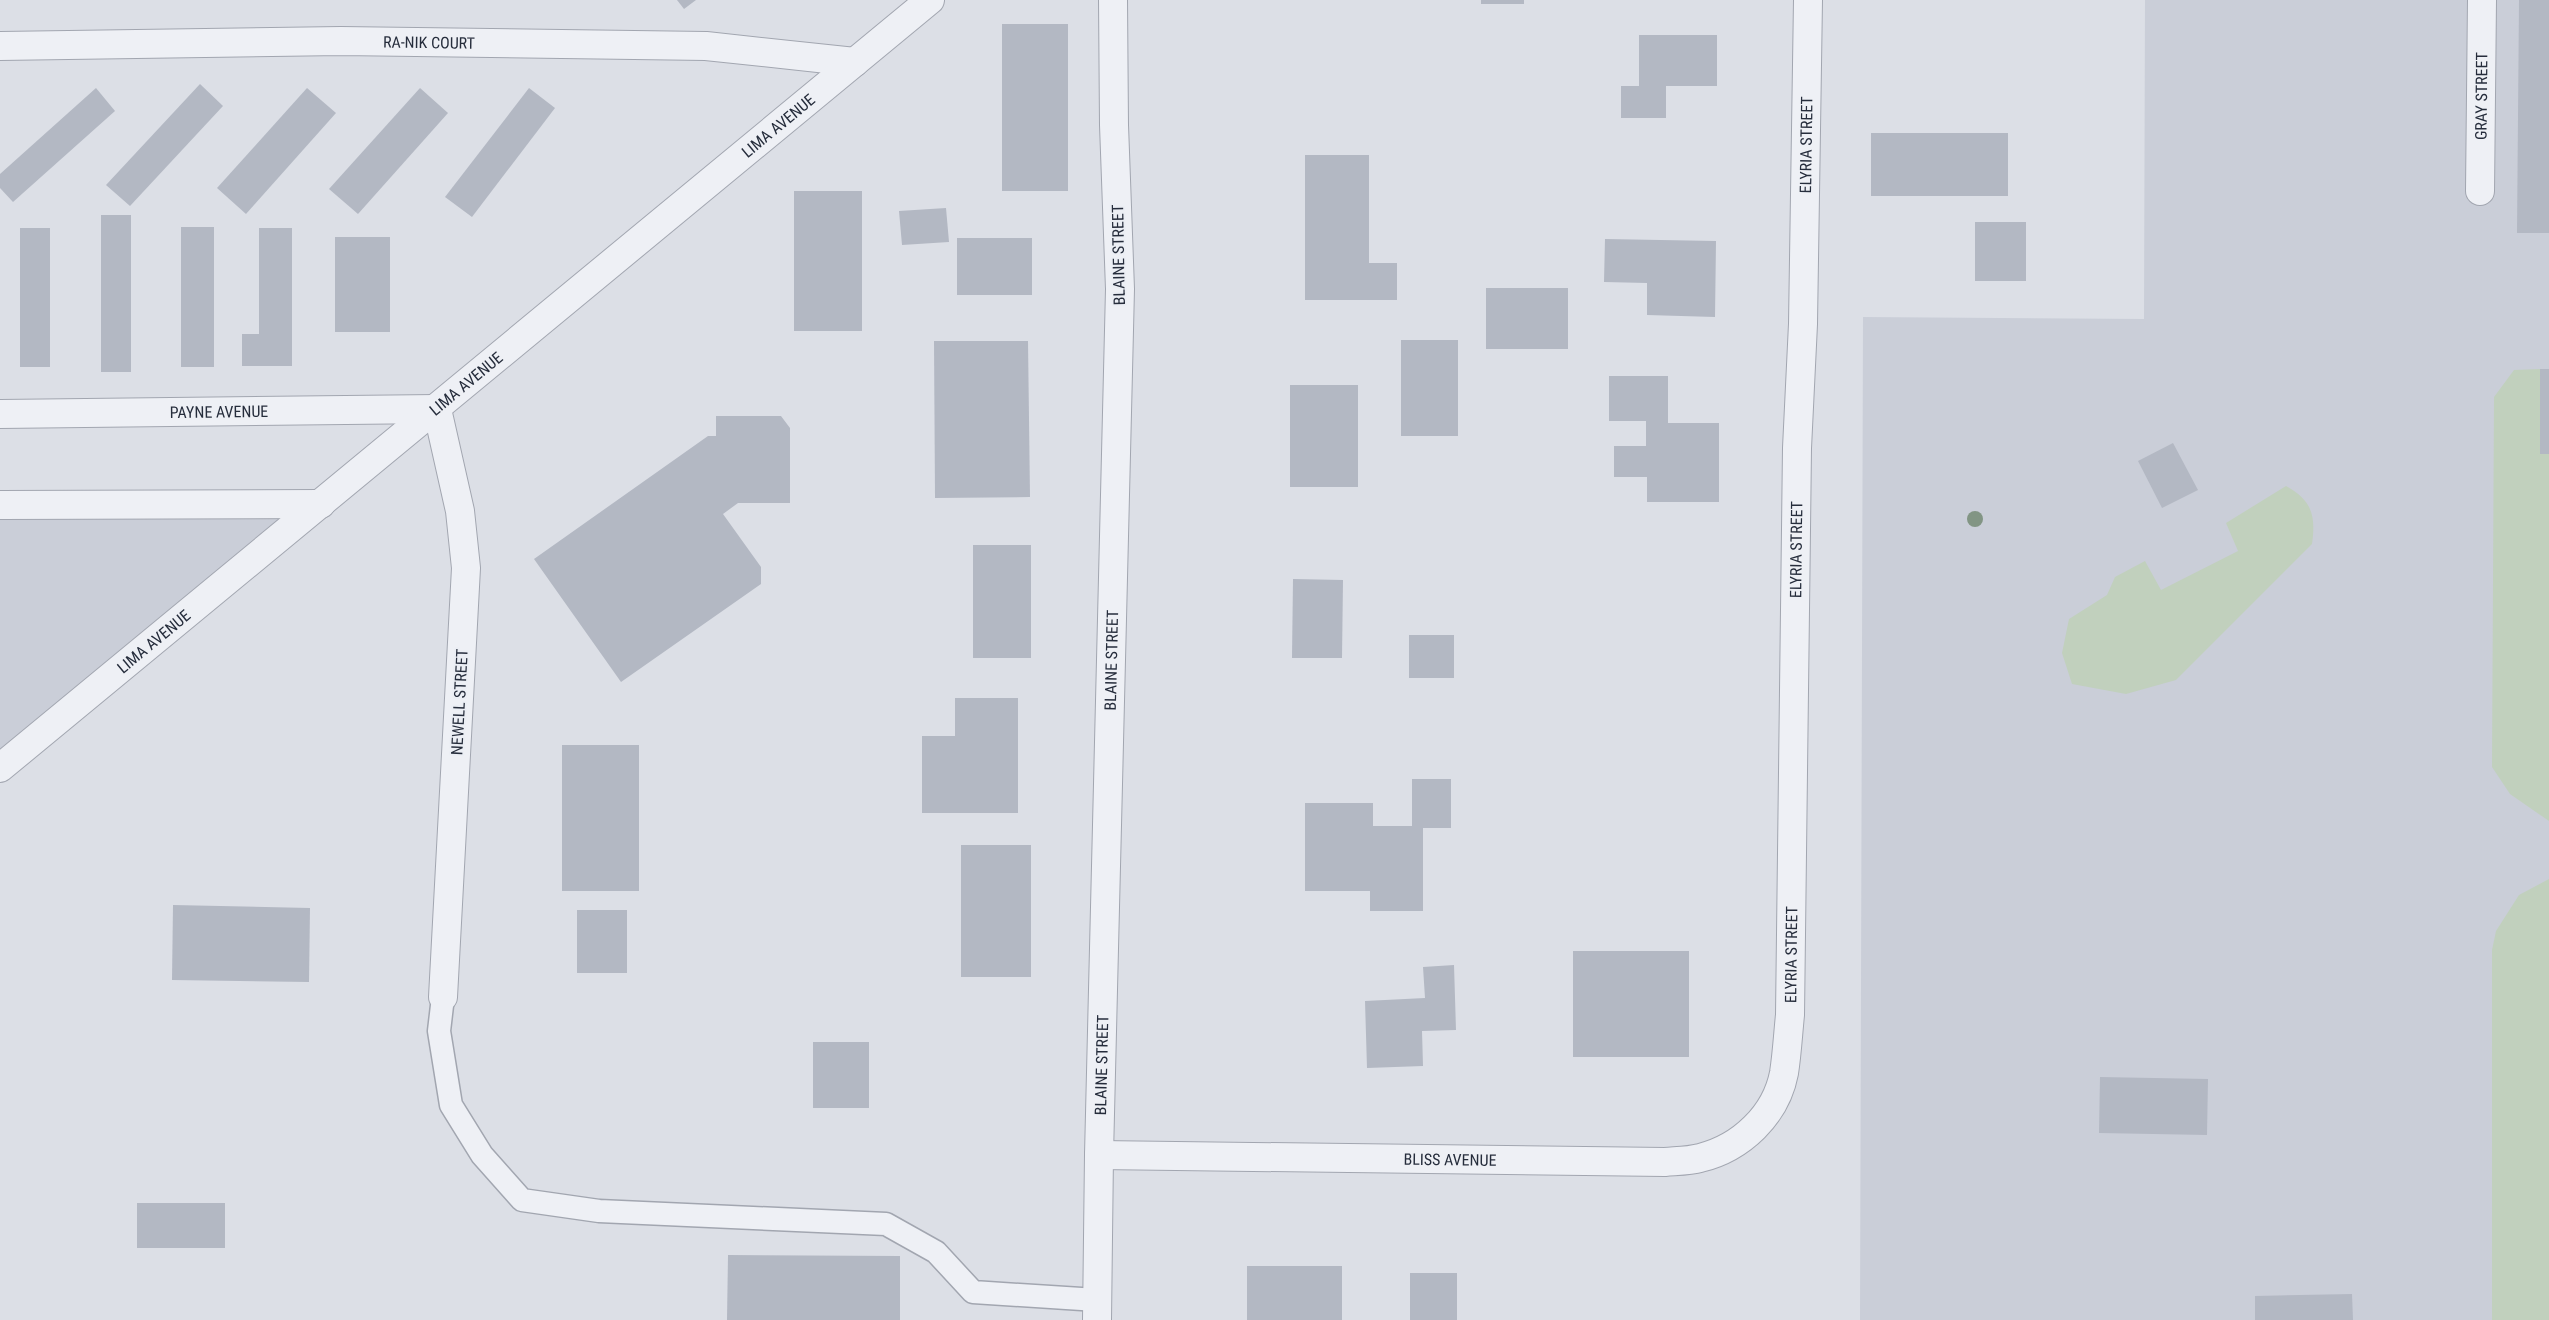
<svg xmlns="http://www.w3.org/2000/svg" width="2549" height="1320" viewBox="0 0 2549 1320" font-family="'Roboto Condensed',sans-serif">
	<rect width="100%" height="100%" fill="#dcdfe6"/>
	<g fill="#caced8">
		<path d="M2145,0H2549V1320H1860L1863,317L2144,319Z"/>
		<path d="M321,504L0,768V505Z"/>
	</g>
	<g fill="#c1d0bd">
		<path d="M2540,369V453L2549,454V821L2510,794L2492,767L2494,397L2514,370Z"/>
		<path d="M2286,486C2312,500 2316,516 2312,544L2176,680L2126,694L2072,684L2062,653L2069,619L2107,595L2115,577L2145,561L2161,590L2238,551L2226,523Z"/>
		<path d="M2549,879V1320H2492V950L2496,931L2519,895Z"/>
	</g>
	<g fill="#b3b8c3">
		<path d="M677,0H696L684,9Z"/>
		<rect x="1481" y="0" width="43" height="4"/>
		<path d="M2519,0H2549V233H2517Z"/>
		<rect x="1002" y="24" width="66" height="167"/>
		<path d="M1639,35H1717V86H1666V118H1621V86H1639Z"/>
		<path d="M200,84L223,106L130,206L106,185Z"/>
		<path d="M96,88L115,111L13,202L0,188V174Z"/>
		<path d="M307,88L336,113L246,214L217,188Z"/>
		<path d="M420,88L448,113L358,214L329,189Z"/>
		<path d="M529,88L555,108L472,217L445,197Z"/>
		<rect x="1871" y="133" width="137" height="63"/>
		<path d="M1305,155H1369V263H1397V300H1305Z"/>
		<rect x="794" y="191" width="68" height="140"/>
		<path d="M946,208L949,242L902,245L899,211Z"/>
		<rect x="101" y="215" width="30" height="157"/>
		<rect x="1975" y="222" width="51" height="59"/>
		<rect x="181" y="227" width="33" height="140"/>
		<rect x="20" y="228" width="30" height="139"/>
		<path d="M259,228H292V366H242V334H259Z"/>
		<rect x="335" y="237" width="55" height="95"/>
		<rect x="957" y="238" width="75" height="57"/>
		<path d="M1605,239L1716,241L1715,317L1647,315V283L1604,282Z"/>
		<rect x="1486" y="288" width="82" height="61"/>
		<rect x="1401" y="340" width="57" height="96"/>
		<path d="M934,341H1028L1030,497L935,498Z"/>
		<rect x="2540" y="369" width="9" height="85"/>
		<path d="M1609,376H1668V423H1719V502H1647V477H1614V446H1646V421H1609Z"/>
		<rect x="1290" y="385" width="68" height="102"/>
		<path d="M716,416H781L790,428V503H738L723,514L761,567V584L621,682L534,559L708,436H716Z"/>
		<path d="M2173,443L2198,490L2162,508L2138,461Z"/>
		<rect x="973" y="545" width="58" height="113"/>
		<path d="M1293,579L1343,580L1342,658H1292Z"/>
		<rect x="1409" y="635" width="45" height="43"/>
		<path d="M955,698H1018V813H922V736H955Z"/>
		<rect x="562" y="745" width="77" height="146"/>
		<path d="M1412,779H1451V828H1423V911H1370V891H1305V803H1373V826H1412Z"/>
		<rect x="961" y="845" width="70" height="132"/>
		<path d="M173,905L310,908L309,982L172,980Z"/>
		<rect x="577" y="910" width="50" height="63"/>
		<rect x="1573" y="951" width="116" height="106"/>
		<path d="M1454,965L1456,1030L1422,1031L1423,1066L1367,1068L1365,1001L1425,998L1423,967Z"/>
		<rect x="813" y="1042" width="56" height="66"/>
		<path d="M2100,1077L2208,1079L2207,1135L2099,1133Z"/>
		<rect x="137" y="1203" width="88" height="45"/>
		<path d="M728,1255L900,1256V1320H727Z"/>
		<rect x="1247" y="1266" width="95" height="54"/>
		<rect x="1410" y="1273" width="47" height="47"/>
		<path d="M2352,1294L2353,1320H2255V1296Z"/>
	</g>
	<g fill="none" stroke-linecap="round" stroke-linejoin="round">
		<g stroke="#a2a6b0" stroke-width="25">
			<path id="service" d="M443,997L439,1031L451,1105L482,1155L522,1200L599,1211L886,1224L936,1252L973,1292L1097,1300"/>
		</g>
		<g stroke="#a2a6b0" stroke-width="30">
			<g id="minor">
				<path id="s1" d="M0,46L341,41L706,46L855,62"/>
				<path id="s2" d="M2480,191L2482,0"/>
				<path id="s3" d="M0,414L437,409L460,511L466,568L443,997"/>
				<path d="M0,505L321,504"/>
				<path id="s4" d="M1099,1155L1665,1162C1676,1161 1689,1161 1700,1158C1741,1148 1776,1115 1784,1073C1787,1054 1788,1034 1790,1015L1797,448L1803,324L1808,0"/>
				<path id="s5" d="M1097,1320L1099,1155L1120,289L1114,125L1113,0"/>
			</g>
		</g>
		<g stroke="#a2a6b0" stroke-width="30">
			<g id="tertiary">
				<path id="s6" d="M0,768L930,0"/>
			</g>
		</g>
		<use href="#service" stroke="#eef0f5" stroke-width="22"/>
		<use href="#minor" stroke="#eef0f5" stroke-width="28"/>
		<use href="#tertiary" stroke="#eef0f5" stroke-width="28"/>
	</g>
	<circle fill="#829584" cx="1975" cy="519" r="8"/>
	<g text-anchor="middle" stroke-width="4" stroke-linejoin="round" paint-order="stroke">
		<g font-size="16" fill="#262d3c" stroke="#ebeef4">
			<text dy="6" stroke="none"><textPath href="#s1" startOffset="429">RA-NIK COURT</textPath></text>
			<text dy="6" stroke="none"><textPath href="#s2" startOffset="95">GRAY STREET</textPath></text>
			<text dy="6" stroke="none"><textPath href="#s6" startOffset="1009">LIMA AVENUE</textPath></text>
			<text dy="6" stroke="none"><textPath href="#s4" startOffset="1656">ELYRIA STREET</textPath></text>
			<text transform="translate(1118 255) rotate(-91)" y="6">BLAINE STREET</text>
			<text dy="6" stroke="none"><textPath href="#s6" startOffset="604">LIMA AVENUE</textPath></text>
			<text dy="6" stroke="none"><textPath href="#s3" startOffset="219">PAYNE AVENUE</textPath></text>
			<text dy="6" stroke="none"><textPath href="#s4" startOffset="1251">ELYRIA STREET</textPath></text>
			<text dy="6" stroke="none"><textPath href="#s6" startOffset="199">LIMA AVENUE</textPath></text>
			<text dy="6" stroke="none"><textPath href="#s5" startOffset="660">BLAINE STREET</textPath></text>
			<text transform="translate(459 702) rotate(-87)" y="6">NEWELL STREET</text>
			<text dy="6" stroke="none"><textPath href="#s4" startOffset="846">ELYRIA STREET</textPath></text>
			<text dy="6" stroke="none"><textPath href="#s5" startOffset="255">BLAINE STREET</textPath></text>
			<text dy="6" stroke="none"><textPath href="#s4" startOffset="351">BLISS AVENUE</textPath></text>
		</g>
	</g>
</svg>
